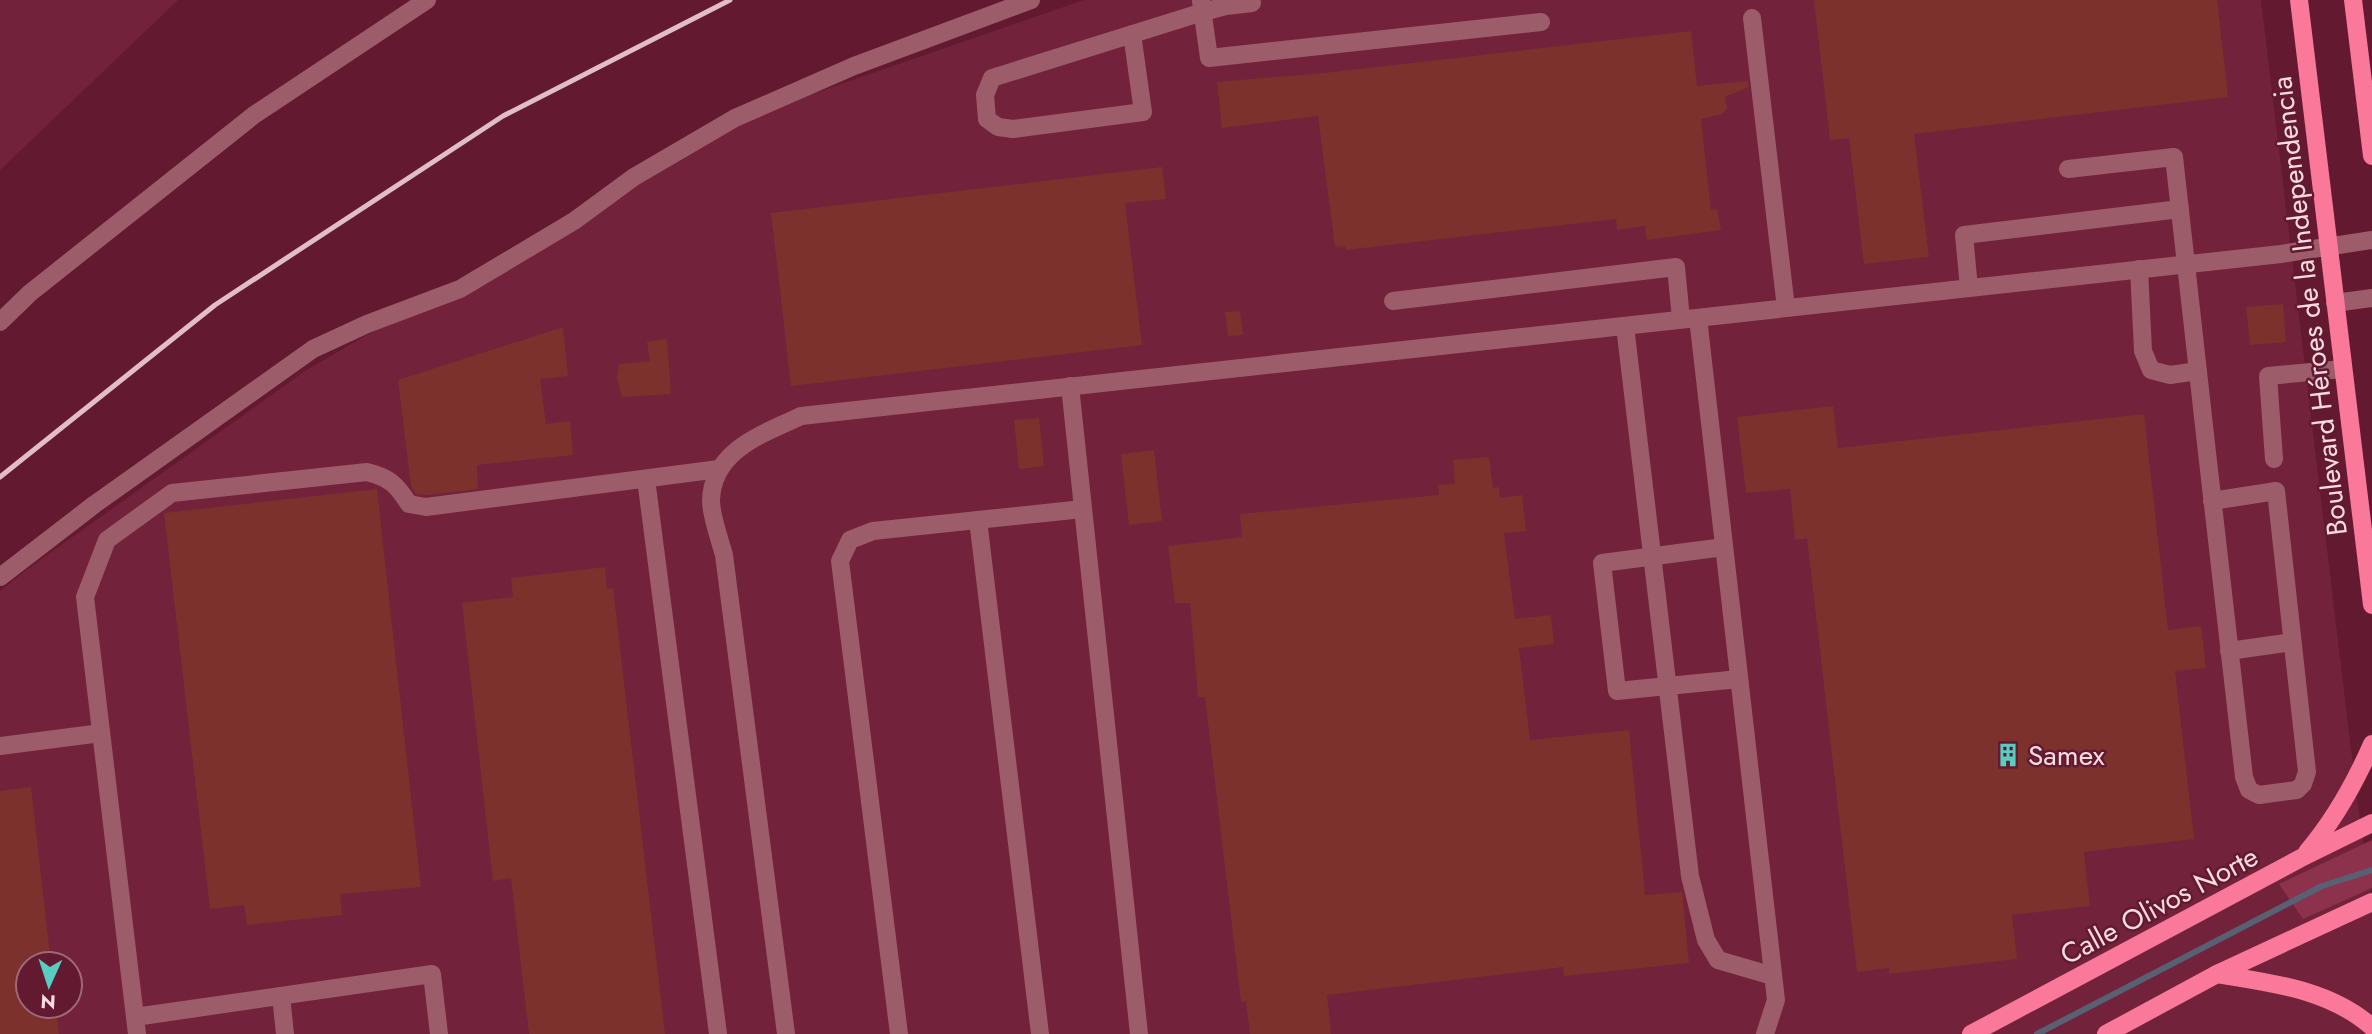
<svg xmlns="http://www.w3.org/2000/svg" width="2372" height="1034" viewBox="0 0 2372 1034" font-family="Jost,sans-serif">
	<rect width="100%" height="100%" fill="#631a31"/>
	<g fill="#72223a" fill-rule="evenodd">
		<path d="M0,0H178L0,170Z"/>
		<path d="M1084,0H2261L2357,799L2372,899V1034H0V591L29,568L305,371L737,120ZM28,964H70V1006H28Z"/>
	</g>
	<path fill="#8d324c" d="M2372,840V888L2303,919L2279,884Z"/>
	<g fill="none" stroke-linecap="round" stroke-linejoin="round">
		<path stroke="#576172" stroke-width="6" d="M2037,1034L2322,886L2372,870"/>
	</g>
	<g fill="#7c312d">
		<path d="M1814,0H2217L2228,97L1914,134L1929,257L1864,264L1849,138L1830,140Z"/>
		<path d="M1691,31L1697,86L1748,81L1749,87L1725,97L1727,109L1722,114L1701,119L1711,210L1717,209L1721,230L1647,240L1645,226L1617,230L1616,219L1346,250L1345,246L1335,247L1318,116L1222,128L1217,82L1324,73Z"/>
		<path d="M1162,167L1166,199L1125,203L1142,345L791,386L771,213Z"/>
		<path d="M2283,304L2286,342L2250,345L2246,307Z"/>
		<path d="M1240,311L1243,335L1228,336L1225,312Z"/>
		<path d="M563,327L568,376L540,379L546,424L570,421L573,455L477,465L478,489L426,495L416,494L411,486L398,380Z"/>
		<path d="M667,339L671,394L622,397L617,379L619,364L650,361L647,342Z"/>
		<path d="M1833,406L1838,448L2144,414L2168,630L2201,626L2206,668L2175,671L2194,839L2084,852L2090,906L2012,915L2017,959L1889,974V968L1857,972L1807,538L1795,540L1790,489L1746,493L1737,417Z"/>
		<path d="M1039,418L1044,466L1019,469L1014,420Z"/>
		<path d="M1154,450L1162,521L1129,525L1121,454Z"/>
		<path d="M1489,457L1493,488L1499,487L1500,498L1522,495L1526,531L1504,533L1515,619L1551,615L1554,644L1519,648L1530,740L1629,730L1645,895L1682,892L1689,963L1564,976L1563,967L1327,995L1331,1034H1250L1246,1001L1241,1002L1205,697H1198L1190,603H1175L1168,546L1242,537L1240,514L1439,495L1438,485L1455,484L1453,460Z"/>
		<path d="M377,489L421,887L340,894L342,915L247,925L244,905L210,909L164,513Z"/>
		<path d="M605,567L607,589L613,588L665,1034H529L511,878L493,881L462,603L513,597L511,578Z"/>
		<path d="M31,787L51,964H28V1006H55L59,1034H0V791Z"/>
	</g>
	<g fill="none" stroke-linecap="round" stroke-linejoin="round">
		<g stroke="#9c5c6a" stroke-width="18">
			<path d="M1201,1L1209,58L1541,22"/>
			<path d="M1752,18L1786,308"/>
			<path d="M1132,34L1143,112L1013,129L998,127L987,119L985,95L992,78L1203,12L1226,6L1252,3"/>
			<path d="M2068,169L2174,157C2197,364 2220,570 2244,777L2249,790L2259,795L2297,790L2303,784L2307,772L2276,491L2212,501"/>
			<path d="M2139,269L2143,351L2151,370L2170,375L2198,371"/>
			<path d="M1969,288L1964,235L2180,209"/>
			<path d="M1393,301L1676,267L1681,319"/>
			<path d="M2335,303L2372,298"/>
			<path d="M1698,318L1776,1000L1765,1034"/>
			<path d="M0,322L30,293L254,115L427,0"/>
			<path d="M1625,326L1690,876L1706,940L1718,960L1773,976"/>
			<path d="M1070,386L1139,1034"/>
			<path d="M2274,459L2268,376L2343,369"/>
			<path d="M646,479L718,1034"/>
			<path d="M978,520L1040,1034"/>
			<path d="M1724,547L1602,563L1617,691L1739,679"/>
			<path d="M0,577L95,504L313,349L367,324L460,289L574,221L634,177L735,118L854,66L1031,0"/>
			<path d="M2229,651L2292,642"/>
			<path d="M0,746L101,733"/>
			<path d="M281,996L285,1034"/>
			<path d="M135,1017L432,974L439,1034"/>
			<path d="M137,1034L85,597L107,540L172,493L367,472C390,478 396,484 409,504L426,507L719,469"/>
			<path d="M786,1034L724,555C720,540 711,516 711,501C712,450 763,434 801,416L2281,254L2372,240"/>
			<path d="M899,1034L840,561L850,540L873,531L1083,509"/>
		</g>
		<g stroke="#fa7899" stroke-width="18">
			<path d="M2299,0L2372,605"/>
			<path d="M2353,0L2372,156"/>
			<path d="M2307,852C2335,819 2355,783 2372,744"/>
			<path d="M2217,974C2271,983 2329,989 2372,1027"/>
			<path d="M1971,1034L2301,858L2372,823"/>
			<path d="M2106,1034L2217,974L2372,902"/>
		</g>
		<path stroke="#e1bec6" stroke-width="5" d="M0,477L215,305L503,116L730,0"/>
	</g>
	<defs>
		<g id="building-bare" transform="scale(1.89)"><path d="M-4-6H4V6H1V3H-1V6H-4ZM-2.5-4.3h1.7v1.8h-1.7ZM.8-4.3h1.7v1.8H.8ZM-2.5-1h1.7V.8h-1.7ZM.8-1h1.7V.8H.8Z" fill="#57cec2" stroke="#631a31" stroke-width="2.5" paint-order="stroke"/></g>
	</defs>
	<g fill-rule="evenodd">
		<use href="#building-bare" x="2008" y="755"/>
	</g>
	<g text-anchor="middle" stroke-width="5" stroke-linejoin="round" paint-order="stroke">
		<g font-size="28" fill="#f9dde2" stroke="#631a31">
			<text transform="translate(2309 306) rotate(-97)" y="10">Boulevard Héroes de la Independencia</text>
			<text transform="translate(2159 905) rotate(-28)" y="10">Calle Olivos Norte</text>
		</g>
		<g font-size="28" fill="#f9dde2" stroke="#631a31" text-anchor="start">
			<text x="2028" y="765">Samex</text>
		</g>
	</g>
	<g transform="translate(49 985) rotate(183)"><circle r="33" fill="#631a31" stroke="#9f6878" stroke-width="2"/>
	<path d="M0-5L12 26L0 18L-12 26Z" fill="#57cec2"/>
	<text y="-10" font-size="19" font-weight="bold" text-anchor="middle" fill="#f9dde2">N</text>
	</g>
</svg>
